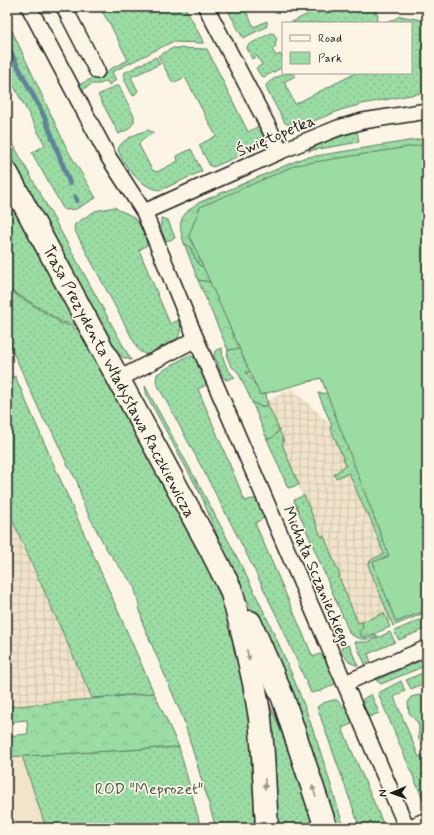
<svg xmlns="http://www.w3.org/2000/svg" width="434" height="835" viewBox="0 0 434 835" font-family="Mynerve,sans-serif">
	<defs>
		<pattern id="industrial-grid" width="8" height="8" patternUnits="userSpaceOnUse"><rect width="8" height="8" fill="#f1e4cb"/><path d="M0 4h8M4 0v8" fill="none" stroke="#cec3ae"/></pattern>
		<pattern id="grass-dots" width="8" height="8" patternUnits="userSpaceOnUse"><rect width="8" height="8" fill="#9bdba4"/><path d="M2 2h.1M6 6h.1" fill="none" stroke="#85bb8d" stroke-width="1.8" stroke-linecap="round"/></pattern>
		<pattern id="forest-crowns" width="20" height="18" patternUnits="userSpaceOnUse"><rect width="20" height="18" fill="#9bdba4"/><path d="M2 6a3 3 0 1 1 6 0M12 15a3 3 0 1 1 6 0" fill="none" stroke="#85bb8d"/></pattern>
	</defs>
	<rect width="100%" height="100%" fill="#fcf5e5"/>
	<filter id="ink" filterUnits="userSpaceOnUse"><feTurbulence type="fractalNoise" baseFrequency=".025" numOctaves="2"/><feDisplacementMap in="SourceGraphic" scale="8" xChannelSelector="R" yChannelSelector="G"/><feConvolveMatrix kernelMatrix="1 2 1 2 8 2 1 2 1" color-interpolation-filters="sRGB"/></filter>
	<g filter="url(#ink)">
		<path fill="#f1e4cb" d="M20,751L46,828H7V752Z"/>
		<g fill="url(#industrial-grid)">
			<path d="M292,388L332,426L330,428L366,513L368,512L384,554L371,560L368,565L391,622L363,635H361L281,444L282,442L266,402Z"/>
			<path d="M7,508L23,544L92,698L7,707Z"/>
		</g>
		<g fill="url(#grass-dots)" stroke="#5c7c60">
			<path d="M99,7H185L204,43L172,42L112,72L116,80L109,85L107,81L100,84H92L82,90L78,86L81,84L128,60L110,24Z"/>
			<path d="M226,7H244L254,27L267,21V25L266,27L243,38Z"/>
			<path d="M322,7H374L378,16L377,20L372,23H290Z"/>
			<path d="M400,16L427,21V92L362,104L341,110L296,128L285,123L267,90L266,85C273,78 283,73 294,73L295,76L284,82L295,104L356,73H411V45L413,44L411,40V23H387Z"/>
			<path d="M7,20L67,149L96,198L76,209L64,210L32,153L45,145L7,73Z"/>
			<path d="M271,33L274,34L277,40L275,42L276,46L272,49L276,56L280,54L282,57H283V67L264,77L261,76L256,68L262,65L257,56L252,59L247,48L248,45Z"/>
			<path d="M173,48L207,49L248,132L262,124L269,143L213,167L210,166L199,145L216,136L185,77L173,83L158,56Z"/>
			<path d="M156,57L160,64L131,77L138,91L133,96L124,79V73Z"/>
			<path d="M116,86H119L134,116V122L129,129L119,134L98,95Z"/>
			<path d="M148,130L154,133L141,140L139,145L152,170L157,172L178,161L177,156L191,149L202,171L161,190C142,189 124,167 118,150C120,140 138,133 148,130Z"/>
			<path d="M357,131L359,142L308,151L322,143Z"/>
			<path d="M7,133L131,360L122,357L114,349L7,150Z"/>
			<path d="M115,207C117,210 121,211 126,213C139,219 143,230 147,243L146,246L139,250L170,324L179,320C182,327 180,332 178,338L147,355L139,351L74,229L75,224L95,211Z"/>
			<path d="M7,209L13,210L17,214L195,541L222,600L233,631L249,696L256,828H216L183,718L143,624L138,601L134,586L107,550L84,506L77,481L68,466L52,431L44,420L7,339V289L60,322V324L62,323L80,330L77,326L62,322L7,288Z"/>
			<path d="M161,218L168,220L175,238L167,241H166L161,230Z"/>
			<path d="M184,243L190,247L199,265L211,270L318,376L312,381L307,382L246,372C253,380 256,391 266,394L268,405L261,407L252,402L238,372L231,366L227,357L228,350H231L214,283L198,280Z"/>
			<path d="M222,348C222,355 225,367 230,372C231,374 233,375 235,377L226,380L223,377L214,355L215,351Z"/>
			<path d="M189,355C201,359 204,374 208,384L198,389L245,501L252,499H256L263,512L264,518L255,523L313,657L319,654L324,656L335,678V684L321,691L311,693C266,586 211,484 156,382L157,374Z"/>
			<path d="M15,376L139,659L154,693L92,698L7,508V380Z"/>
			<path d="M145,386C202,492 265,600 307,713C321,751 332,789 344,828H336L259,625L221,545L201,495L147,396Z"/>
			<path d="M318,393L365,395L427,523V612L393,626L368,565L371,560L384,554L368,513H366L349,473L336,478L334,474L346,465L330,427L332,426Z"/>
			<path d="M279,429L284,442L282,444L299,485L288,488L267,439C273,439 276,434 279,429Z"/>
			<path d="M304,495L321,536H324L340,576L339,577L358,623L362,622L366,637L376,634L378,636C368,641 359,640 350,634L294,501V500Z"/>
			<path d="M427,617V628L399,640L394,631Z"/>
			<path d="M390,632L395,642L368,654L372,665L366,666L355,642H368Z"/>
			<path d="M349,645L358,666L349,662L341,652L342,647Z"/>
			<path d="M427,658V665L381,684L376,680Z"/>
			<path d="M427,671V682L411,689L406,680Z"/>
			<path d="M401,681L405,691L394,697L419,757L427,753V809L378,693Z"/>
			<path d="M262,685L284,739L315,828H274Z"/>
			<path d="M371,694L379,713L369,717L363,704V699Z"/>
			<path d="M333,700H337L343,707L347,705L354,723L342,728L385,828H360L317,707L323,703Z"/>
			<path d="M179,747L201,828H46L22,756Z"/>
		</g>
		<g fill="url(#forest-crowns)" stroke="#5c7c60">
			<path d="M427,138V154L211,270L199,265L190,247L184,243C177,221 180,216 198,203L303,158Z"/>
			<path d="M198,280L214,283L242,348L228,350Z"/>
			<path d="M252,402L261,407L268,405L279,429C276,435 273,439 267,439Z"/>
			<path d="M384,613L390,627L366,637L361,636L359,632L363,628L362,622Z"/>
			<path d="M154,693L179,747L7,757V736L28,734L27,720L7,722V707Z"/>
		</g>
		<g fill="#9bdba4" stroke="#5c7c60">
			<path d="M427,144V610L396,622L373,562L389,556L321,378L260,395L189,235L200,207L296,165Z"/>
			<path d="M420,695L427,699V744L421,743L418,737L419,729L418,723L409,713L408,703L411,697Z"/>
		</g>
		<g fill="none" stroke-linecap="round" stroke-linejoin="round">
			<g stroke="#5e8498" stroke-width="5">
				<path d="M7,43L14,59L45,118L70,184"/>
				<path d="M75,197L77,201"/>
			</g>
			<g stroke="#1c1c1c" stroke-width="18">
				<g id="street">
					<path d="M29,7L109,158L144,212L196,339L407,828"/>
					<path d="M64,7L97,71"/>
					<path d="M206,7L281,151"/>
					<path d="M144,212L281,151L338,128L363,121L427,111"/>
					<path d="M119,379L196,339"/>
					<path d="M345,683L427,648"/>
					<path d="M408,828L427,820"/>
				</g>
			</g>
			<g stroke="#1c1c1c" stroke-width="25">
				<g id="secondary">
					<path d="M7,173L212,552L231,590L243,634L254,683L260,718L263,755L267,828"/>
					<path d="M250,622L283,698L326,828"/>
				</g>
			</g>
			<use href="#street" stroke="#fcf5e5" stroke-width="15"/>
			<use href="#secondary" stroke="#fcf5e5" stroke-width="22"/>
		</g>
		<defs><path id="oneway-solid" d="M-6-.8H1V-3.2L6.5 0L1 3.2V.8H-6Z"/></defs>
		<g fill="#97938b">
			<use href="#oneway-solid" transform="translate(248 655) rotate(77)"/>
			<use href="#oneway-solid" transform="translate(265 784) rotate(88)"/>
			<use href="#oneway-solid" transform="translate(314 791) rotate(-109)"/>
		</g>
	</g>
	<g text-anchor="middle" stroke-width="3.5" stroke-linejoin="round" paint-order="stroke">
		<g font-size="16" fill="#1c1c1c" stroke="#fcf5e5">
			<text transform="translate(275 135) rotate(-23)" y="6">Świętopełka</text>
			<text transform="translate(120 381) rotate(62)" y="6">Trasa Prezydenta Władysława Raczkiewicza</text>
			<text transform="translate(318 576) rotate(67)" y="6">Michała Sczanieckiego</text>
		</g>
		<g font-size="16" fill="#425545" stroke="#fcf5e5">
			<text x="149" y="794">ROD "Meprozet"</text>
		</g>
	</g>
	<rect width="434" height="835" fill="none" stroke="#fcf5e5" stroke-width="24"/>
	<rect x="12" y="12" width="410" height="811" fill="none" stroke="#1c1c1c" stroke-width="1.5" filter="url(#ink)"/>
	<rect x="282" y="22" width="130" height="52" fill="#fcf5e5" stroke="#a29e95"/>
	<rect x="290" y="35" width="20" height="6" fill="#fcf5e5" stroke="#a29e95"/>
	<text x="318" y="42" font-size="12" fill="#1c1c1c">Road</text>
	<rect x="290" y="52" width="20" height="12" fill="#9bdba4" stroke="#a29e95"/>
	<text x="318" y="62" font-size="12" fill="#1c1c1c">Park</text>
	<g transform="translate(392 793) rotate(268)" stroke="#fcf5e5" stroke-width="3" paint-order="stroke">
	<path d="M0-3L7 15L0 10L-7 15Z" fill="#1c1c1c"/>
	<text y="-6" font-size="11" font-weight="bold" text-anchor="middle" fill="#1c1c1c">N</text>
	</g>
</svg>
